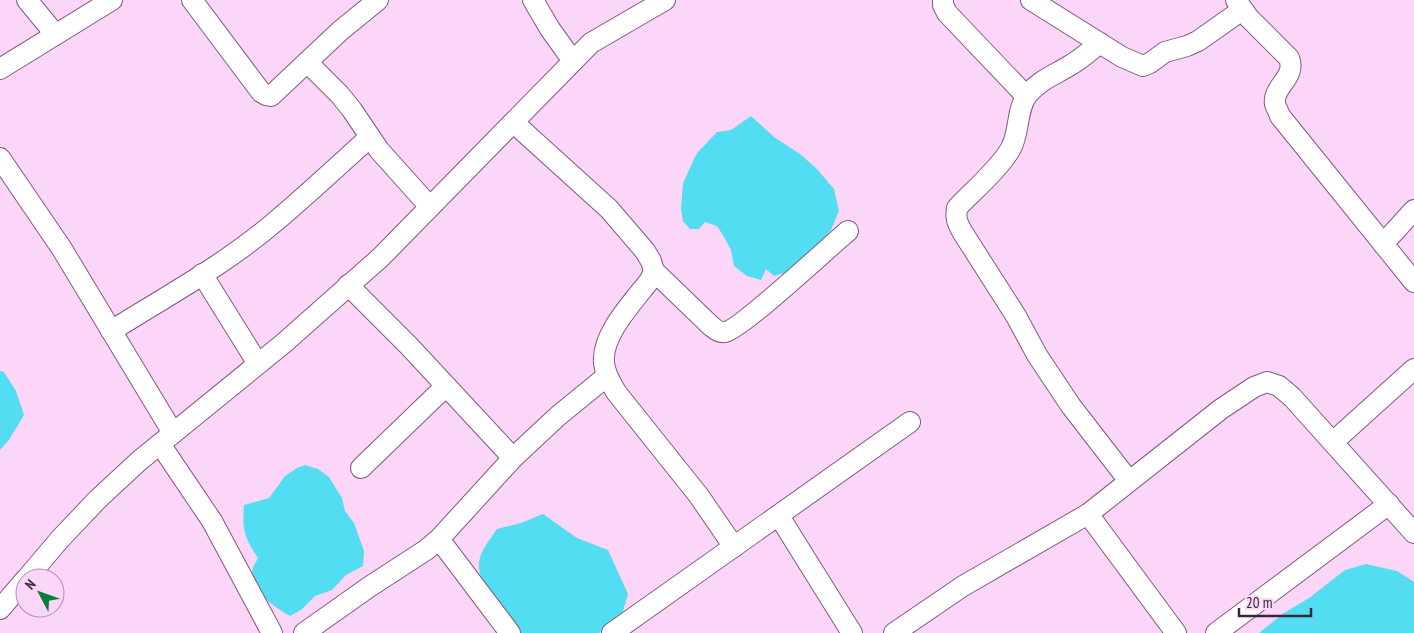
<svg xmlns="http://www.w3.org/2000/svg" width="1414" height="633" viewBox="0 0 1414 633" font-family="'PT Sans Narrow',sans-serif">
	<rect width="100%" height="100%" fill="#fcd6f9"/>
	<g fill="#53ddf2">
		<path d="M751,116L774,137L800,154L817,169L834,189L839,211L831,230L806,258L784,273L774,276L766,269L761,280L747,276L734,266L731,250L724,237L717,226L705,222L699,229H690L683,221L681,209L683,183L695,157L698,152L717,132L731,130Z"/>
		<path d="M0,371L4,372L16,391L24,415L9,440L0,450Z"/>
		<path d="M305,465L318,469L329,477L342,498L345,511L354,523L364,551L363,566L346,575L332,590L315,596L301,610L290,616C274,607 253,593 252,573C252,568 256,562 258,558C244,537 242,530 244,505L269,498L285,476L297,468Z"/>
		<path d="M543,514L577,538L608,550L628,594L621,618L599,633H519C508,618 476,582 479,563C480,551 491,538 497,529L521,523Z"/>
		<path d="M1366,564L1397,571L1414,582V633H1259L1284,613L1309,598L1345,570Z"/>
	</g>
	<g fill="none" stroke-linecap="round" stroke-linejoin="round">
		<g stroke="#825980" stroke-width="22">
			<g id="minor">
				<path d="M27,0L55,34"/>
				<path d="M192,0L261,92L266,95L271,96L340,31L378,0"/>
				<path d="M533,0L550,29L573,61"/>
				<path d="M943,0V5L947,13L1026,96"/>
				<path d="M1031,0L1122,57L1143,66L1150,63L1165,52L1187,46L1198,41L1242,10"/>
				<path d="M1236,0L1249,18L1289,58C1297,78 1272,86 1275,104C1276,108 1279,112 1280,116L1414,282"/>
				<path d="M1100,43C1090,51 1080,60 1069,66C1054,75 1040,80 1028,94C1016,109 1020,132 1011,148C1001,167 972,192 957,208C955,219 958,224 963,233L1016,316L1037,355L1071,406L1129,481"/>
				<path d="M307,62L340,95L352,110L379,150L430,207"/>
				<path d="M0,69L112,0"/>
				<path d="M514,123L609,209L645,251L651,261L654,271L650,280C633,302 601,335 604,363C605,374 611,383 616,392L699,496L734,547"/>
				<path d="M0,158L62,249L173,433"/>
				<path d="M1383,244L1414,210"/>
				<path d="M654,271L711,326C715,329 719,333 725,332C740,330 830,246 848,231"/>
				<path d="M202,274L258,364"/>
				<path d="M348,285L409,346L513,458"/>
				<path d="M111,331C167,296 226,264 276,221C308,194 339,165 370,137"/>
				<path d="M1333,442L1414,369"/>
				<path d="M160,444L212,521L272,633"/>
				<path d="M361,468L446,386"/>
				<path d="M1088,514L1176,633"/>
				<path d="M779,516L852,633"/>
				<path d="M439,539L510,633"/>
				<path d="M27,578L60,539L98,499L139,461L284,343L381,257L591,43L665,0"/>
				<path d="M0,609L25,580"/>
				<path d="M304,633L369,587L426,550L439,539L513,458L558,416L607,376"/>
				<path d="M612,633L910,422"/>
				<path d="M894,633L963,586L1088,514L1221,409L1254,387L1267,382L1279,386L1292,397L1414,533"/>
				<path d="M1216,633L1389,504"/>
			</g>
		</g>
		<use href="#minor" stroke="#fff" stroke-width="20"/>
	</g>
	<g transform="translate(40 593) rotate(311)"><circle r="24" fill="#fcd6f9" stroke="#ae90ac"/>
	<path d="M0-4L9 19L0 12L-9 19Z" fill="#0a7f36"/>
	<text y="-8" font-size="14" font-weight="bold" text-anchor="middle" fill="#3a2838">N</text>
	</g>
	<path d="M1239 608v8h72v-8" fill="none" stroke="#3a2838" stroke-width="2.5"/>
	<text x="1246" y="608" font-size="15" fill="#3a2838" stroke="#fcd6f9" stroke-width="4" paint-order="stroke">20 m</text>
</svg>
